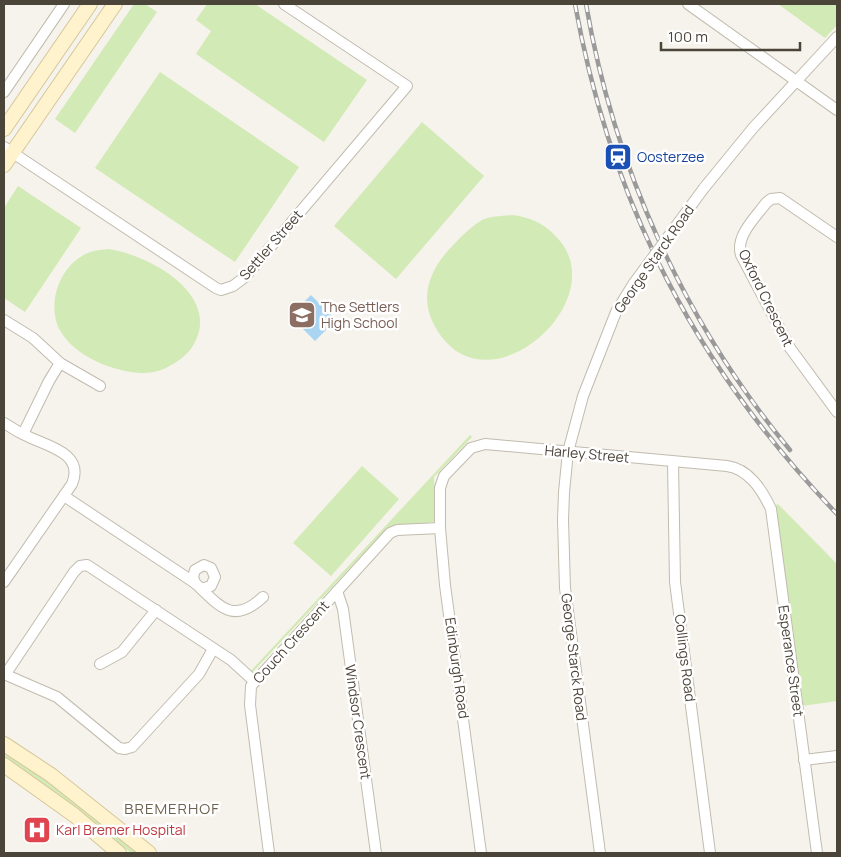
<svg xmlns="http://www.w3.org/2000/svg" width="841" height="857" viewBox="0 0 841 857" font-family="Manrope,sans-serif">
	<rect width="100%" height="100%" fill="#f6f3ec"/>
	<g fill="#d2eab5">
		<path d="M134,4H145L157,12L75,133L55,119Z"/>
		<path d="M207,4H255L367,80L324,142L196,54L211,31L196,20Z"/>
		<path d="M778,4H837V25L825,38Z"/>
		<path d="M160,72L299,167L235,262L95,168Z"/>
		<path d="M422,122L484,176L396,279L334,226Z"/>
		<path d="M18,186L81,228L25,312L4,298V208Z"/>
		<path d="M512,215C532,217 547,225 560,241C610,302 493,407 441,336C416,301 427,271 456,242C464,234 472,226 482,220C491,216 502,216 512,215Z"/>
		<path d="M108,249C147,254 220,293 195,342C189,355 174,365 161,370C131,381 76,359 61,332C46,307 58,270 82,256C89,251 99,250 108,249Z"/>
		<path d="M470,435L472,437L434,477L436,517L433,522L387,528L252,673H249Z"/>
		<path d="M362,466L399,499L331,576L293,543Z"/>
		<path d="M778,504L837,564V701L802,706L775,506Z"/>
		<path d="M4,751L69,797L139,853H131L38,780L4,758Z"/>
	</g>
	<path fill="#a9d4f2" d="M311,295L336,320L315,341L290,316Z"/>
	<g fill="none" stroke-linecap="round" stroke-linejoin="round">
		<g stroke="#c2bbae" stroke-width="12">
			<g id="street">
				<path d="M688,4L837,110"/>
				<path d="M4,92L64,4"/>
				<path d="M4,147L216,288L221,290L233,286L245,277L407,86L284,4"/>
				<path d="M704,188L753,128L837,37"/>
				<path d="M837,237L780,198L771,199L766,203C756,217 735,236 741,255L790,348L837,412"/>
				<path d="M4,320L33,338L60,363L100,386"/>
				<path d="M4,423C13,429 22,434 31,438C52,447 84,455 72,484L4,582"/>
				<path d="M23,434L49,381L60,363"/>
				<path d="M673,462L675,582L710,853"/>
				<path d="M64,496L195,583"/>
				<path d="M204,588L211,586L215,577L211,568L204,565L195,570L193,577L195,583C219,605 232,626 263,597"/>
				<path d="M337,591L343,609L376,853"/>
				<path d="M100,664L122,652L156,610"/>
				<path d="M4,674L57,697L119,748L125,749L132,747L199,674L213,649"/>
				<path d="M5,675L74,572L80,566L87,565L231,660L254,681"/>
				<path d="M804,760L837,756"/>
				<path d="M269,853L250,705L251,686L390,533L397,530L440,528"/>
				<path d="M481,853L445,585L440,528V488L444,476L471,448L485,444L727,466C749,469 762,490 771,509L817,853"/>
				<path d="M600,853L565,588L563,520L564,492L568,452L583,396L616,312L634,283"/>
			</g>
		</g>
		<g stroke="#d6c79b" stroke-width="16">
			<g id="secondary">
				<path d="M4,129L90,4"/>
				<path d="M4,165L115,4"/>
				<path d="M4,744L51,775L149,853"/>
				<path d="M4,765L74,815L119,853"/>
			</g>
		</g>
		<use href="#street" stroke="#fff" stroke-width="10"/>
		<use href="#secondary" stroke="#fff3cd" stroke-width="14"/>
		<g stroke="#9a9a9a" stroke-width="4.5">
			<g id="rail">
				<path d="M575,4C611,204 696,367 837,514"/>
				<path d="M586,4C614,167 684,322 790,450"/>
			</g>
		</g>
		<use href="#rail" stroke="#fff" stroke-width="2.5" stroke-dasharray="8" stroke-linecap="butt"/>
		<g stroke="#c2bbae" stroke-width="12" stroke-linecap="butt">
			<path id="street-bridge" d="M634,283L704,188"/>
		</g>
		<use href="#street-bridge" stroke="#fff" stroke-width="10"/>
	</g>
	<defs>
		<g id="station-square" transform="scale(1.4375)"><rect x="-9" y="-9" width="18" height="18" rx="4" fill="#1a4fb4" stroke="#fff"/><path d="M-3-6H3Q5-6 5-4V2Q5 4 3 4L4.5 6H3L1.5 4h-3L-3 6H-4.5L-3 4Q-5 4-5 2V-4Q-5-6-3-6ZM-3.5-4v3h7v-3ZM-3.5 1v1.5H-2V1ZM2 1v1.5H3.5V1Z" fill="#fff"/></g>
		<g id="school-square" transform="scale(1.4375)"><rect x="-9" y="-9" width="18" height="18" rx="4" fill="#8d6e63" stroke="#fff"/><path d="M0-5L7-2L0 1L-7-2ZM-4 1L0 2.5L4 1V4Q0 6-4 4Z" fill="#fff"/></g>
		<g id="hospital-square" transform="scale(1.4375)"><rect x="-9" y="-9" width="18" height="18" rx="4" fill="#e0444e" stroke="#fff"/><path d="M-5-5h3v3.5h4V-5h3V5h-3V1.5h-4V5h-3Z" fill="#fff"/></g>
	</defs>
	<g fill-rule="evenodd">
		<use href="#station-square" x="618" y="157"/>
		<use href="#school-square" x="302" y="315"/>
		<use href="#hospital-square" x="37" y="830"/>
	</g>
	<g text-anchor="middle" stroke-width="5" stroke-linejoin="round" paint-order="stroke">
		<g font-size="14" fill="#164399" stroke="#fff" text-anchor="start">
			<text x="637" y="162">Oosterzee</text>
		</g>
		<g font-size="14" fill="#4b4439" stroke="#fff">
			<text transform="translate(271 245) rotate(-49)" y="5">Settler Street</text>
			<text transform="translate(654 259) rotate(-55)" y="5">George Starck Road</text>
			<text transform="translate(766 298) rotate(64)" y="5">Oxford Crescent</text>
			<text transform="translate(587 454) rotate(5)" y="5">Harley Street</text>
			<text transform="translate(291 642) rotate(-48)" y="5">Couch Crescent</text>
			<text transform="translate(574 657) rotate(83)" y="5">George Starck Road</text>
			<text transform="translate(685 658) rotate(83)" y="5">Collings Road</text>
			<text transform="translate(791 661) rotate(82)" y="5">Esperance Street</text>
			<text transform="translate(457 668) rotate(82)" y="5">Edinburgh Road</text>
			<text transform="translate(358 722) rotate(82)" y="5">Windsor Crescent</text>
		</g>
		<g font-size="14" fill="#785e54" stroke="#fff" text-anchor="start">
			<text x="321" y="312">The Settlers<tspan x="321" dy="16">High School</tspan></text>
		</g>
		<g font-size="14" fill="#be3a42" stroke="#fff" text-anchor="start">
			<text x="56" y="835">Karl Bremer Hospital</text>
		</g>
		<g font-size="15" letter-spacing="1" fill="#6e6250" stroke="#fff">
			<text x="172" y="814">BREMERHOF</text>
		</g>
	</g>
	<rect width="841" height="857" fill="none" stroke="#4b4439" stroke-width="10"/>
	<path d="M661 42v8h139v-8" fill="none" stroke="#4b4439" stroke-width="2.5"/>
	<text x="668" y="42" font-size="15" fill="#4b4439" stroke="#ffffff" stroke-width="4" paint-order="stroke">100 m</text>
</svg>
